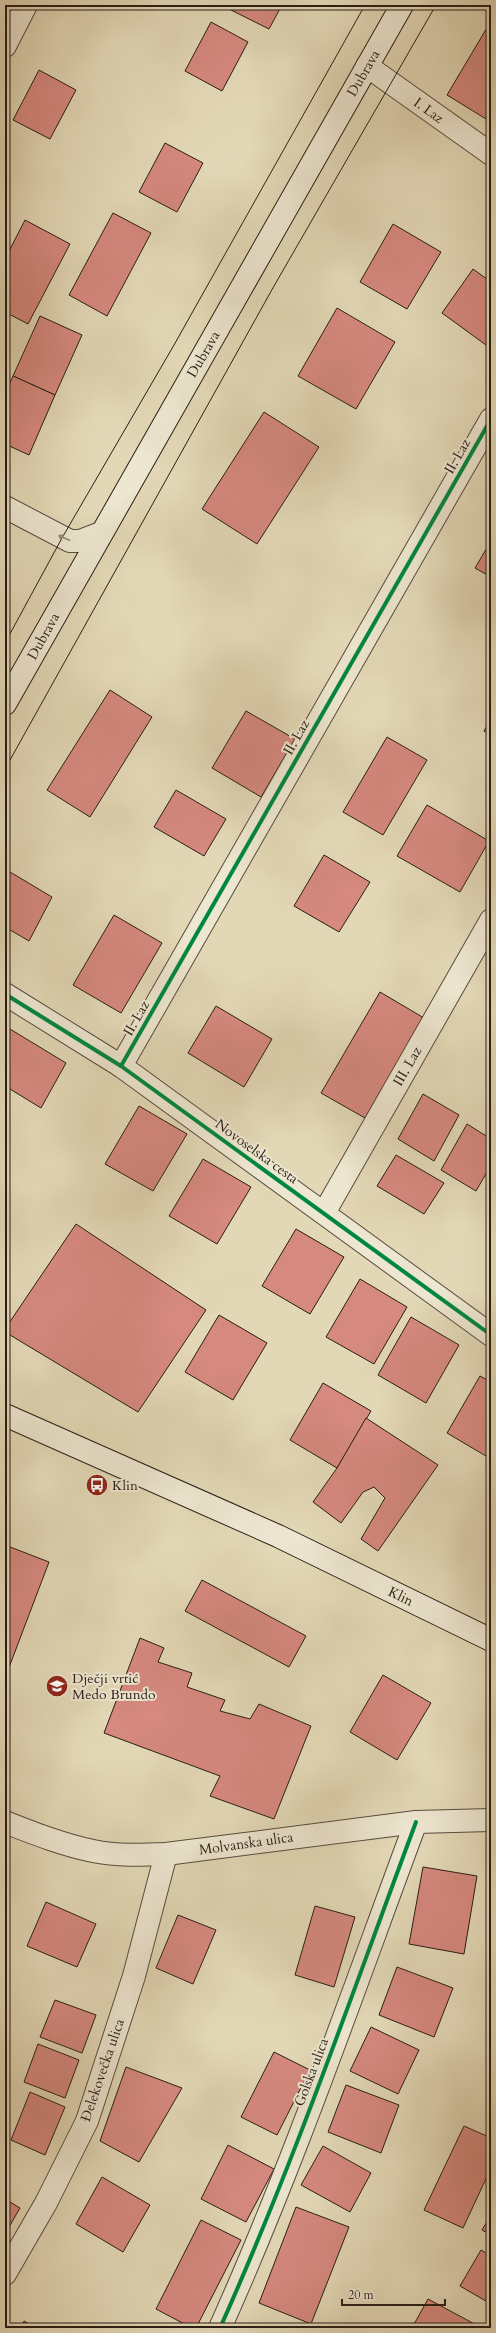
<svg xmlns="http://www.w3.org/2000/svg" width="496" height="2333" viewBox="0 0 496 2333" font-family="Cardo,serif">
	<rect width="100%" height="100%" fill="#e3d8b6"/>
	<filter id="stains"><feTurbulence type="fractalNoise" baseFrequency=".005" numOctaves="4"/><feColorMatrix values="0 0 0 0 .2 0 0 0 0 .09 0 0 0 0 .02 0 0 0 .5 -.17"/></filter>
	<radialGradient id="worn" r=".72"><stop offset=".6" stop-color="#630" stop-opacity="0"/><stop offset="1" stop-color="#630" stop-opacity=".3"/></radialGradient>
	<g fill="#d6897f" stroke="#281d16">
		<path d="M234,5H282L269,29L231,10Z"/>
		<path d="M491,21V122L447,95Z"/>
		<path d="M211,22L248,42L222,91L185,71Z"/>
		<path d="M39,70L76,90L50,139L13,120Z"/>
		<path d="M165,143L203,163L177,212L139,192Z"/>
		<path d="M113,213L151,233L107,316L69,295Z"/>
		<path d="M25,220L70,244L28,324L5,312V259Z"/>
		<path d="M393,224L441,252L407,309L360,282Z"/>
		<path d="M473,269L491,282V338L486,345L442,313Z"/>
		<path d="M337,308L395,342L356,409L298,376Z"/>
		<path d="M40,316L82,335L55,395L13,376Z"/>
		<path d="M13,376L55,395L29,455L5,444V393Z"/>
		<path d="M264,412L319,447L257,544L202,509Z"/>
		<path d="M491,541V577L475,568Z"/>
		<path d="M110,690L152,717L90,817L47,790Z"/>
		<path d="M246,711L295,739L261,797L212,768Z"/>
		<path d="M491,719V735L484,731Z"/>
		<path d="M387,737L427,760L383,835L343,812Z"/>
		<path d="M176,790L226,819L204,856L154,827Z"/>
		<path d="M427,805L489,841L460,892L397,856Z"/>
		<path d="M324,855L370,882L339,932L294,906Z"/>
		<path d="M5,869L52,897L29,941L5,927Z"/>
		<path d="M114,915L162,943L121,1013L73,985Z"/>
		<path d="M380,992L424,1018L365,1118L321,1093Z"/>
		<path d="M216,1006L272,1039L244,1087L188,1053Z"/>
		<path d="M5,1026L66,1063L41,1108L5,1086Z"/>
		<path d="M423,1094L459,1115L434,1161L398,1139Z"/>
		<path d="M139,1106L187,1134L153,1191L105,1164Z"/>
		<path d="M467,1124L491,1139V1165L476,1191L441,1170Z"/>
		<path d="M396,1155L444,1183L424,1214L377,1186Z"/>
		<path d="M203,1159L251,1187L217,1244L169,1216Z"/>
		<path d="M76,1224L206,1310L138,1412L5,1332V1329Z"/>
		<path d="M296,1229L344,1257L310,1314L262,1286Z"/>
		<path d="M360,1279L407,1307L374,1364L326,1337Z"/>
		<path d="M219,1315L267,1343L233,1400L185,1372Z"/>
		<path d="M411,1317L459,1345L426,1403L378,1375Z"/>
		<path d="M480,1376L491,1382V1459L447,1433Z"/>
		<path d="M323,1383L371,1411L337,1468L290,1440Z"/>
		<path d="M366,1418L438,1465L378,1551L361,1539L385,1498L374,1487L363,1492L341,1523L313,1502L337,1468Z"/>
		<path d="M5,1545L49,1562L5,1678Z"/>
		<path d="M202,1580L306,1636L289,1667L185,1611Z"/>
		<path d="M140,1638L164,1648L158,1662L192,1673L187,1687L225,1700L220,1711L250,1719L259,1704L311,1726L274,1819L210,1796L220,1776L104,1733Z"/>
		<path d="M383,1675L431,1703L397,1760L350,1732Z"/>
		<path d="M423,1867L477,1876L464,1954L409,1944Z"/>
		<path d="M46,1902L96,1924L77,1967L27,1946Z"/>
		<path d="M315,1906L355,1917L334,1987L295,1975Z"/>
		<path d="M178,1915L216,1930L193,1984L156,1968Z"/>
		<path d="M397,1967L453,1988L434,2037L379,2015Z"/>
		<path d="M55,2000L96,2015L82,2053L40,2037Z"/>
		<path d="M371,2027L419,2050L398,2094L350,2071Z"/>
		<path d="M38,2044L79,2060L65,2098L24,2082Z"/>
		<path d="M274,2052L310,2070L277,2135L241,2117Z"/>
		<path d="M126,2067L182,2088L139,2162L100,2141Z"/>
		<path d="M346,2085L399,2105L381,2153L328,2132Z"/>
		<path d="M30,2092L65,2107L45,2155L11,2140Z"/>
		<path d="M464,2126L491,2138V2168L463,2228L424,2210Z"/>
		<path d="M228,2145L274,2169L246,2222L201,2199Z"/>
		<path d="M323,2146L371,2173L350,2212L301,2185Z"/>
		<path d="M102,2177L150,2205L123,2252L76,2224Z"/>
		<path d="M5,2199L20,2208L5,2234Z"/>
		<path d="M296,2207L349,2227L311,2324L259,2303Z"/>
		<path d="M491,2215V2235L482,2230Z"/>
		<path d="M201,2220L241,2240L196,2328H192L156,2309Z"/>
		<path d="M481,2250L491,2256V2304L460,2286Z"/>
		<path d="M428,2299L482,2328H412Z"/>
		<path d="M24,2321L36,2328H20Z"/>
	</g>
	<g fill="none" stroke-linecap="round" stroke-linejoin="round">
		<g stroke="#574c3e" stroke-width="24">
			<g id="street">
				<path d="M5,46L26,5"/>
				<path d="M367,66L491,154"/>
				<path d="M5,507L70,541H80L101,533"/>
				<path d="M5,994L121,1066L491,1335"/>
				<path d="M121,1066L491,419"/>
				<path d="M324,1213L491,920"/>
				<path d="M5,1822C33,1833 63,1845 93,1851C117,1856 142,1855 166,1854L416,1822L491,1820"/>
				<path d="M5,2274L46,2203L87,2121L134,1976L166,1854"/>
				<path d="M220,2328C294,2163 353,1991 416,1822"/>
			</g>
		</g>
		<g stroke="#281d16" stroke-width="24">
			<g id="secondary">
				<path d="M5,704L402,5"/>
				<path d="M5,1415L278,1536L491,1640"/>
			</g>
		</g>
		<use href="#street" stroke="#ede6d0" stroke-width="22"/>
		<use href="#secondary" stroke="#ede6d0" stroke-width="22"/>
		<g stroke="#281d16" stroke-width="1">
			<path d="M5,643L62,538L174,345L365,5"/>
			<path d="M5,769L274,286L436,5"/>
		</g>
		<g stroke="#ede6d0" stroke-width="6">
			<g id="cycleway">
				<path d="M5,994L121,1066L491,1335"/>
				<path d="M121,1066L491,419"/>
				<path d="M220,2328C294,2163 353,1991 416,1822"/>
			</g>
		</g>
		<use href="#cycleway" stroke="#00873e" stroke-width="4"/>
	</g>
	<defs><path id="oneway-shaft" d="M-6 0H5M1.5-3L5.5 0L1.5 3" fill="none" stroke-width="1.6" stroke-linecap="round" stroke-linejoin="round"/></defs>
	<use stroke="#948c7c" href="#oneway-shaft" transform="translate(64 538) rotate(-157)"/>
	<defs>
		<g id="bus-disc" transform="scale(1.15)"><circle r="9.5" fill="#8f2418" stroke="#ede6d0"/><path d="M-5-6H5V4H4V6H2V4H-2V6H-4V4H-5ZM-3.5-4V0h7V-4ZM-3.5 1.2v1.5H-2V1.2ZM2 1.2v1.5H3.5V1.2Z" fill="#fff"/></g>
		<g id="school-disc" transform="scale(1.15)"><circle r="9.5" fill="#8f2418" stroke="#ede6d0"/><path d="M0-5L7-2L0 1L-7-2ZM-4 1L0 2.5L4 1V4Q0 6-4 4Z" fill="#fff"/></g>
	</defs>
	<g fill-rule="evenodd">
		<use href="#bus-disc" x="97" y="1485"/>
		<use href="#school-disc" x="57" y="1686"/>
	</g>
	<g text-anchor="middle" stroke-width="4" stroke-linejoin="round" paint-order="stroke">
		<g font-size="14" fill="#281d16" stroke="#ede6d0">
			<text transform="translate(363 73) rotate(-60)" y="5">Dubrava</text>
			<text transform="translate(429 110) rotate(36)" y="5">I. Laz</text>
			<text transform="translate(203 354) rotate(-60)" y="5">Dubrava</text>
			<text transform="translate(457 456) rotate(-60)" y="5">II. Laz</text>
			<text transform="translate(43 636) rotate(-61)" y="5">Dubrava</text>
			<text transform="translate(296 737) rotate(-60)" y="5">II. Laz</text>
			<text transform="translate(136 1018) rotate(-60)" y="5">II. Laz</text>
			<text transform="translate(407 1066) rotate(-60)" y="5">III. Laz</text>
			<text transform="translate(257 1151) rotate(36)" y="5">Novoselska cesta</text>
			<text transform="translate(401 1596) rotate(26)" y="5">Klin</text>
			<text transform="translate(246 1843) rotate(-8)" y="5">Molvanska ulica</text>
			<text transform="translate(102 2070) rotate(-71)" y="5">Đelekovečka ulica</text>
			<text transform="translate(311 2072) rotate(-69)" y="5">Golska ulica</text>
		</g>
		<g font-size="14" fill="#281d16" stroke="#ede6d0" text-anchor="start">
			<text x="112" y="1490">Klin</text>
			<text x="72" y="1683">Dječji vrtić<tspan x="72" dy="16">Medo Brundo</tspan></text>
		</g>
	</g>
	<rect width="496" height="2333" fill="none" stroke="#e3d8b6" stroke-width="20"/>
	<rect x="6" y="6" width="484" height="2321" fill="none" stroke="#281d16" stroke-width="2"/>
	<rect x="10" y="10" width="476" height="2313" fill="none" stroke="#281d16"/>
	<path d="M342 2299v6h103v-6" fill="none" stroke="#281d16" stroke-width="2"/>
	<text x="348" y="2299" font-size="12" fill="#281d16" stroke="#ede6d0" stroke-width="3" paint-order="stroke">20 m</text>
	<rect width="100%" height="100%" filter="url(#stains)"/>
	<rect width="100%" height="100%" fill="url(#worn)"/>
</svg>
